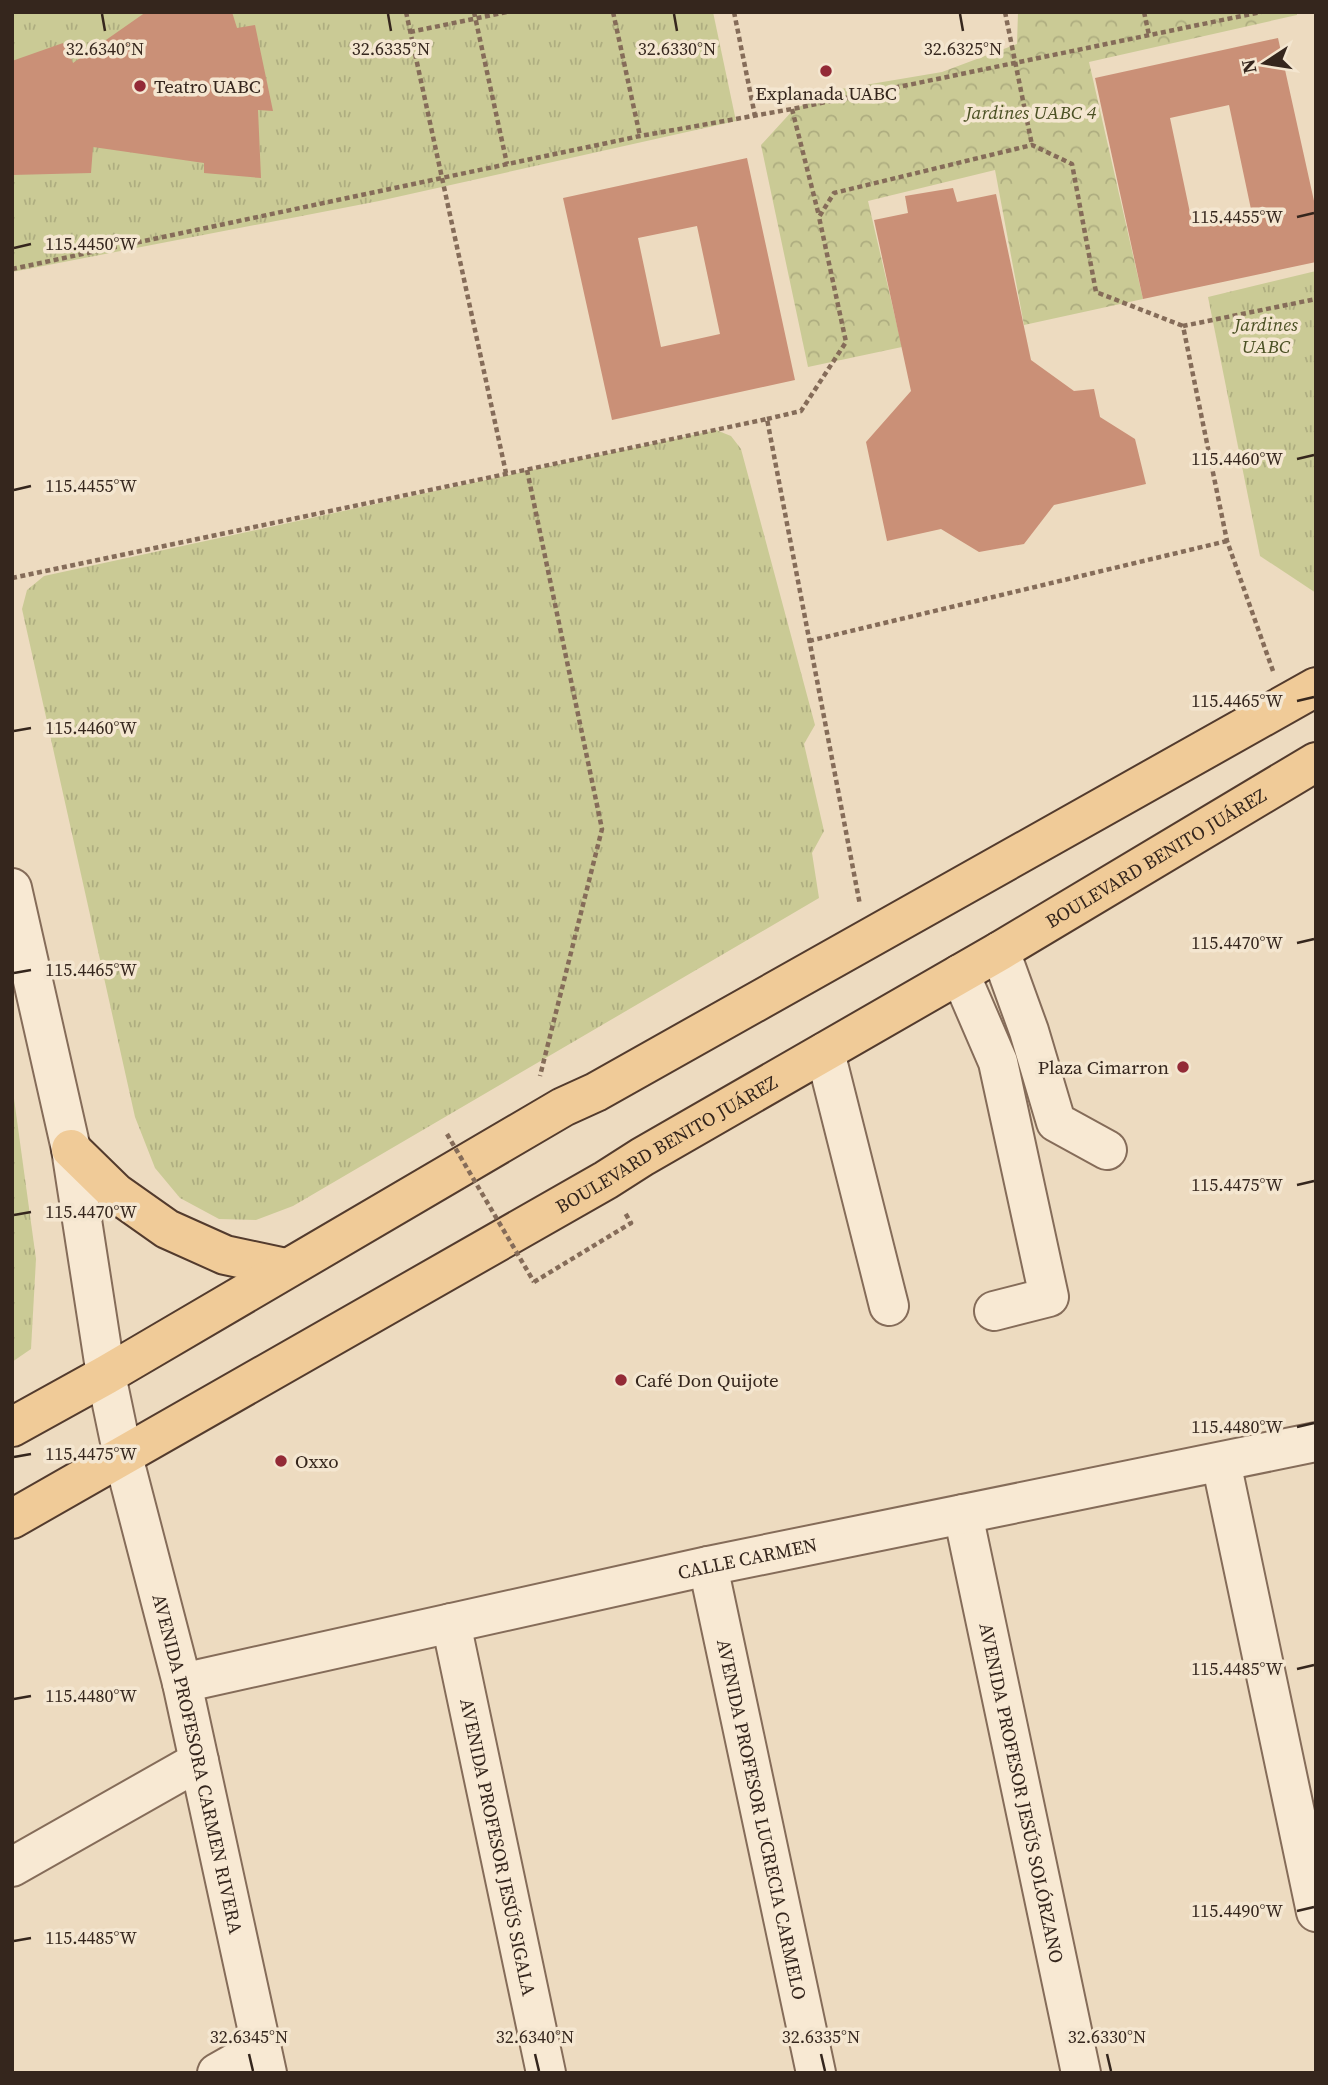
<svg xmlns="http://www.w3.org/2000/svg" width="1328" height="2085" viewBox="0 0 1328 2085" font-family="'Source Serif 4',serif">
	<defs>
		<pattern id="forest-crowns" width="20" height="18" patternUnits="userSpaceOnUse" patternTransform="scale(1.75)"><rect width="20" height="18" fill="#caca95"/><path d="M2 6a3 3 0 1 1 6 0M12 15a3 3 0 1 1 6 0" fill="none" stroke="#aead80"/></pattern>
		<pattern id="park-tufts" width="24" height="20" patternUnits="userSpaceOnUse" patternTransform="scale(1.75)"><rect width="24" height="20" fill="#caca95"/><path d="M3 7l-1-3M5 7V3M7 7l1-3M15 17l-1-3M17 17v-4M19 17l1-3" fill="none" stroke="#aead80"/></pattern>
	</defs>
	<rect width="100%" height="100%" fill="#eddbc0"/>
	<path fill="url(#forest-crowns)" d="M1018,12H1297V15L1089,62L1143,299L1024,325L995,170L868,201L902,347L808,367L761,145L794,109L841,89L942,72L1017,44Z"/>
	<g fill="url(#park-tufts)">
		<path d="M12,12H713L736,121L379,201L12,272Z"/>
		<path d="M1316,271V593L1260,556L1208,297Z"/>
		<path d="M716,430L731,436L741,449L815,725L804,744L824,831L812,853L819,898L293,1206L256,1220L219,1219L180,1198L155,1168L135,1117L22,609L27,590L44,576Z"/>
		<path d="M12,1084L36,1259L31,1349L12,1362Z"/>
	</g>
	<g fill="#ca9077" fill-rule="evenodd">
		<path d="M146,12H232L237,28L255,25L273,111L258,110L261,178L204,173V163L93,147L91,173L12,175V61L63,43L73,63Z"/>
		<path d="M1278,38L1316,210V262L1143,299L1095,78ZM1229,105L1252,214L1193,227L1170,118Z"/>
		<path d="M747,158L795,380L612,420L563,198ZM697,226L720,334L661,347L638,238Z"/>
		<path d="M953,188L957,202L996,194L1031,360L1074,391L1094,389L1100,417L1135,439L1146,484L1054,505L1024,544L979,552L941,529L887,541L866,442L911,391L874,220L908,213L905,196Z"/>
	</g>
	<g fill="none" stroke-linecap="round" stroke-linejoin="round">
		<g stroke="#856c59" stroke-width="42">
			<g id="minor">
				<path id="s1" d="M12,888L71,1149L106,1375L123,1456L182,1683L267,2073"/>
				<path d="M1000,951L1029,1031L1056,1122L1107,1150"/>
				<path d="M960,974L998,1062L1049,1297L994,1311"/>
				<path d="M825,1052L889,1306"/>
				<path d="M1221,1462L1316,1912"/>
				<path id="s2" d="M963,1514L1081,2073"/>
				<path id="s3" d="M708,1566L816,2073"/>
				<path id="s4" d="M451,1623L546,2073"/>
				<path id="s5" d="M182,1683L708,1566L1316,1442"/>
				<path d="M12,1867L199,1761"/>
				<path d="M217,2073L261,2048"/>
			</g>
		</g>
		<g stroke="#533b2d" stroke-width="42">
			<g id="major">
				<path d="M71,1149L116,1193L167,1229L225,1255L286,1268"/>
				<path d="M12,1427L106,1375L563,1107L596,1092L1316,687"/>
				<path id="s6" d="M12,1519L606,1180L642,1157L1000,951L1316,762"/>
			</g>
		</g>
		<g stroke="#856c59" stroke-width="4.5" stroke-dasharray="5 3.5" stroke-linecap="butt">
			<path d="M406,12L506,473"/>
			<path d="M474,12L507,164"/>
			<path d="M613,12L640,136"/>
			<path d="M734,12L755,116"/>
			<path d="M1005,12L1032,145"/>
			<path d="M1144,12L1149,35"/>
			<path d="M410,32L507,12"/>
			<path d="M792,109L819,216"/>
			<path d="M12,269L640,136L792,109L1261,12"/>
			<path d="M767,419L801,411L846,342L819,217L834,193L1032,145L1072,164L1096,292L1183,326"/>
			<path d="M527,470L602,829L540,1076"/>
			<path d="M12,578L767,419L860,905"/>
			<path d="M809,641L1227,541"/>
			<path d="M1273,671L1227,541L1183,326L1316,299"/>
			<path d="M534,1282L631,1223L624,1211"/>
		</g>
		<use href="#minor" stroke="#f8e9d3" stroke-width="38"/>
		<use href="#major" stroke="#f0cb98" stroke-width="38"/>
		<path stroke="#856c59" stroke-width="4.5" stroke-dasharray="5 3.5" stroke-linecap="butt" d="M447,1134L534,1282"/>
	</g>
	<path fill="none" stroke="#35261d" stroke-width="2.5" d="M102,14L105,31M388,14L391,31M674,14L677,31M960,14L963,31M1297,217L1314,213M14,248L31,244M1297,459L1314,455M14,490L31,486M1297,701L1314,697M14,731L31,728M1297,943L1314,939M14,973L31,970M1297,1185L1314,1181M14,1215L31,1212M1297,1427L1314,1423M14,1457L31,1454M1297,1669L1314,1665M14,1699L31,1696M1297,1911L1314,1907M14,1941L31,1938M249,2054L253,2071M535,2054L539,2071M821,2054L825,2071M1107,2054L1111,2071"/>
	<g fill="#932a36" stroke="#f4e6d0" stroke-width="2.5">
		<circle cx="826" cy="71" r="7"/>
		<circle cx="140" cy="86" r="7"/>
		<circle cx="1183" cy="1067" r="7"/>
		<circle cx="621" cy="1380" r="7"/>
		<circle cx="281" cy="1461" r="7"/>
	</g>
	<g text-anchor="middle" stroke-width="7" stroke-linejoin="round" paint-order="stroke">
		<g font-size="19" fill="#35261d" stroke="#f4e6d0" text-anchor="start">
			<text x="154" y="93">Teatro UABC</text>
			<text x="826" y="100" text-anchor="middle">Explanada UABC</text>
			<text x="1169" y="1074" text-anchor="end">Plaza Cimarron</text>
			<text x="635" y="1387">Café Don Quijote</text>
			<text x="295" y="1468">Oxxo</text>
		</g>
		<g font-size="19" font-style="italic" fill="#4b5124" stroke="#f4e6d0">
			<text x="1031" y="119">Jardines UABC 4</text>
			<text x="1266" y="331">Jardines<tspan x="1266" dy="22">UABC</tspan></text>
		</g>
		<g font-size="19" fill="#35261d" stroke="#f4e6d0">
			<text dy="7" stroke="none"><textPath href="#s6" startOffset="1321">BOULEVARD BENITO JUÁREZ</textPath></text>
			<text dy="7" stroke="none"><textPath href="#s6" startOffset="754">BOULEVARD BENITO JUÁREZ</textPath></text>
			<text dy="7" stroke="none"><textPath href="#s5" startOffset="579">CALLE CARMEN</textPath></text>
			<text dy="7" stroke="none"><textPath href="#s1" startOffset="896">AVENIDA PROFESORA CARMEN RIVERA</textPath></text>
			<text dy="7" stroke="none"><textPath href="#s2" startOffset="285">AVENIDA PROFESOR JESÚS SOLÓRZANO</textPath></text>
			<text dy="7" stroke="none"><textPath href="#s3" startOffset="259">AVENIDA PROFESOR LUCRECIA CARMELO</textPath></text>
			<text dy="7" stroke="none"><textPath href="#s4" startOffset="229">AVENIDA PROFESOR JESÚS SIGALA</textPath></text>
		</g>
	</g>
	<g font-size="18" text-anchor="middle" fill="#35261d" stroke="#f4e6d0" stroke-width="7" stroke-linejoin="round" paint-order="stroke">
		<text x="105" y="55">32.6340°N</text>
		<text x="391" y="55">32.6335°N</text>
		<text x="677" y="55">32.6330°N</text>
		<text x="963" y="55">32.6325°N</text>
		<text x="1237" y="223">115.4455°W</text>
		<text x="91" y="250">115.4450°W</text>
		<text x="1237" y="465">115.4460°W</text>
		<text x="91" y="492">115.4455°W</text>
		<text x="1237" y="707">115.4465°W</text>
		<text x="91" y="734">115.4460°W</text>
		<text x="1237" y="949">115.4470°W</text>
		<text x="91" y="976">115.4465°W</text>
		<text x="1237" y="1191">115.4475°W</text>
		<text x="91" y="1218">115.4470°W</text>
		<text x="1237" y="1433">115.4480°W</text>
		<text x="91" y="1460">115.4475°W</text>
		<text x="1237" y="1675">115.4485°W</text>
		<text x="91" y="1702">115.4480°W</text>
		<text x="1237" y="1917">115.4490°W</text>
		<text x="91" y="1944">115.4485°W</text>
		<text x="249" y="2043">32.6345°N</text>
		<text x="535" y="2043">32.6340°N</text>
		<text x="821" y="2043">32.6335°N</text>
		<text x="1107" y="2043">32.6330°N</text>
	</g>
	<rect width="1328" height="2085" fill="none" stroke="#35261d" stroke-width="28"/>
	<g transform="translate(1265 63) rotate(258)" stroke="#f4e6d0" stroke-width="5" paint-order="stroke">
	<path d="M0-5L12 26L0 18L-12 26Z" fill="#35261d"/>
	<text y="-10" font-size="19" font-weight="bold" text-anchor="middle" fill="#35261d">N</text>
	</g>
</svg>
